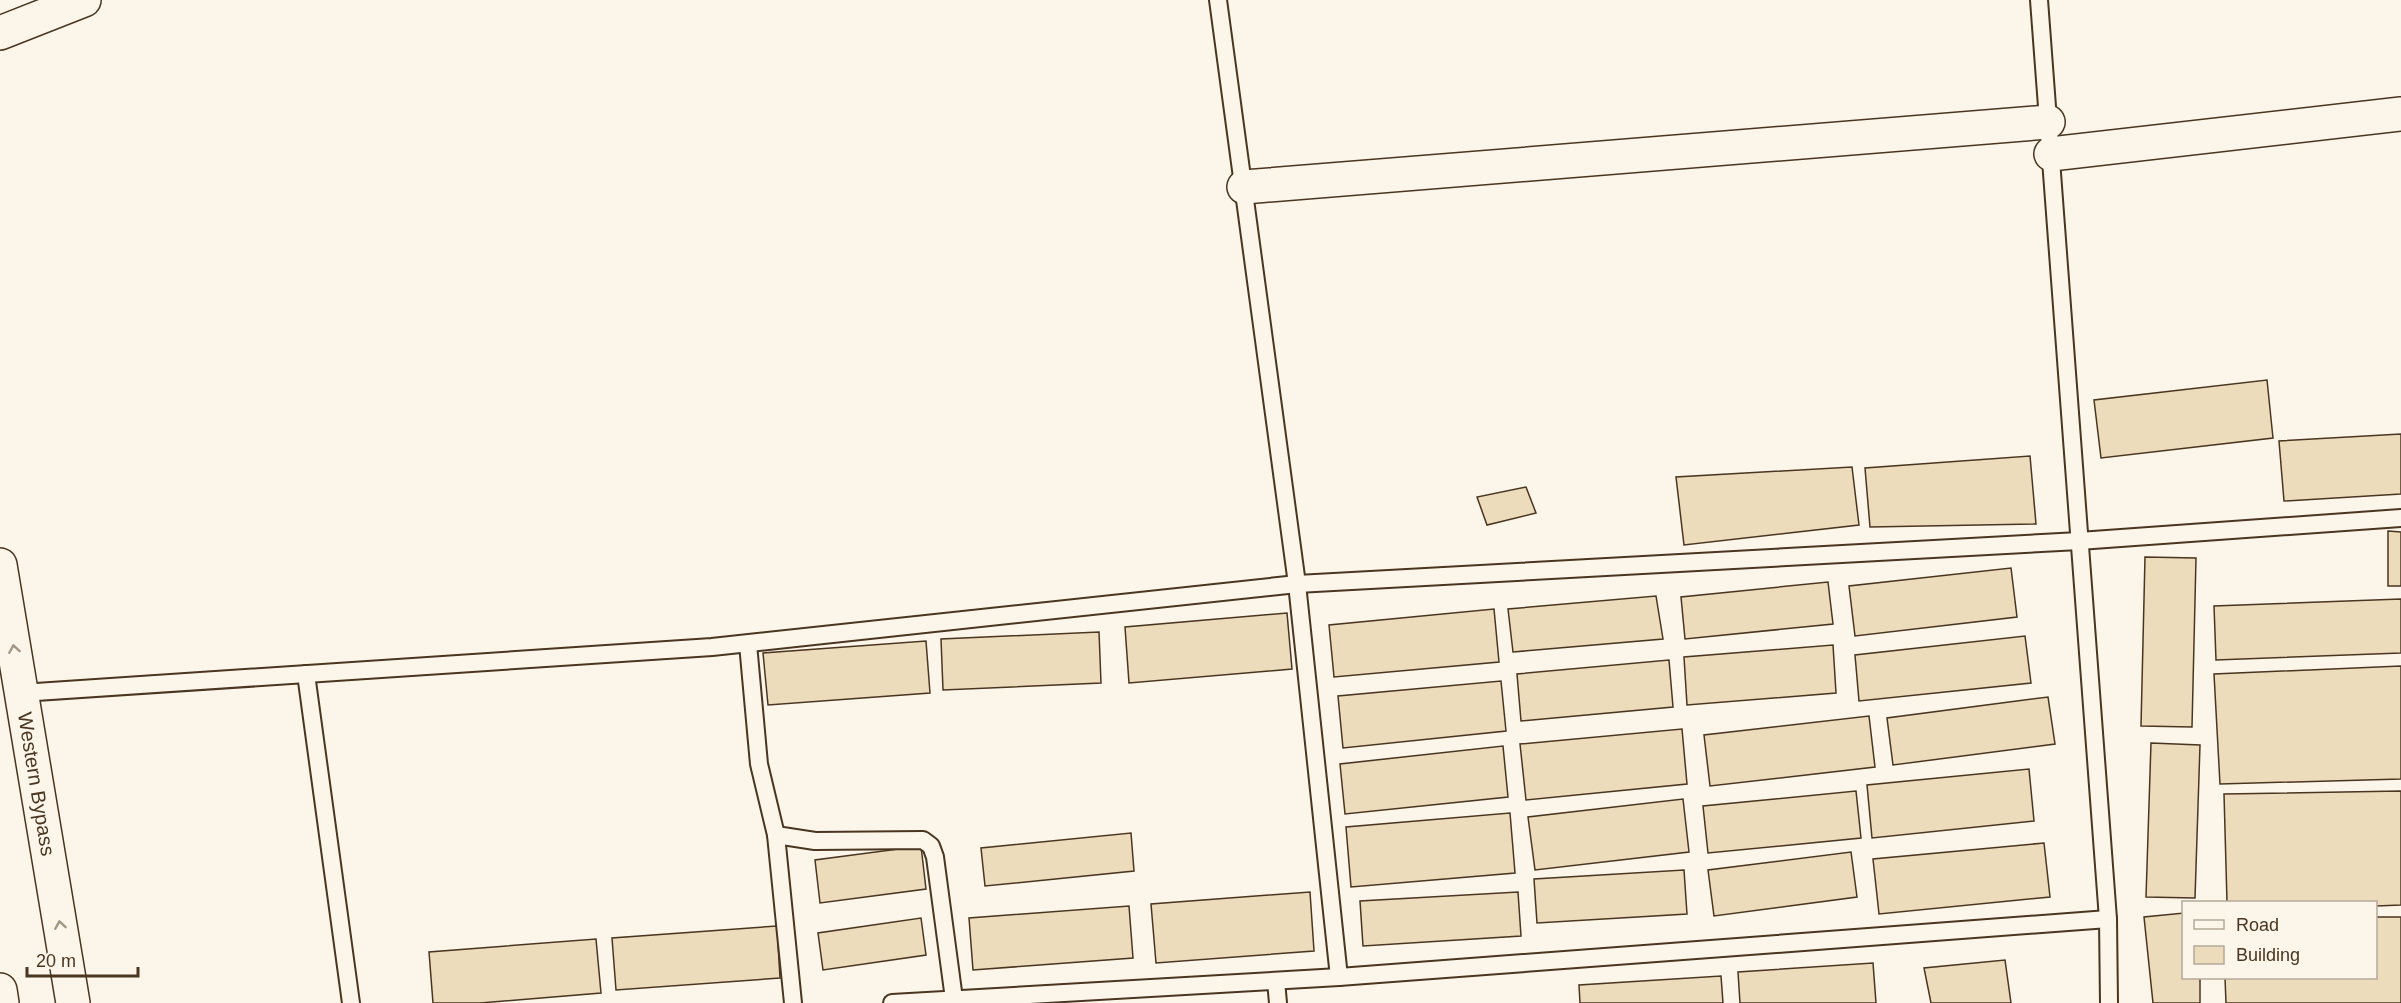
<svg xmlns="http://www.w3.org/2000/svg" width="2401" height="1003" viewBox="0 0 2401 1003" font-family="Arial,sans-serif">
	<rect width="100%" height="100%" fill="#fbf6e9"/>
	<g fill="#ecdcbc" stroke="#4a3520" stroke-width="1.5">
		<path d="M2267,380L2273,438L2101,458L2094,400Z"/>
		<path d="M2401,434V494L2284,501L2279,441Z"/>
		<path d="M2030,456L2036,524L1870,527L1865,468Z"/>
		<path d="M1852,467L1859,525L1684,545L1676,477Z"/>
		<path d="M1526,487L1536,513L1487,525L1477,497Z"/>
		<path d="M2388,531L2401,532V586H2388Z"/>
		<path d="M2145,557L2196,558L2192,727L2141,726Z"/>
		<path d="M2011,568L2017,617L1855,636L1849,586Z"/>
		<path d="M1828,582L1833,624L1685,639L1681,597Z"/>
		<path d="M1656,596L1663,639L1513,652L1508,609Z"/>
		<path d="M2401,599V653L2216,660L2214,606Z"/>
		<path d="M1494,609L1499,662L1334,677L1329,625Z"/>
		<path d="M1287,613L1292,669L1129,683L1125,627Z"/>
		<path d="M1099,632L1101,683L943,690L941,639Z"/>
		<path d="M2025,636L2031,683L1859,701L1855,655Z"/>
		<path d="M926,641L930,693L768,705L763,653Z"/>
		<path d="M1833,645L1836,693L1687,705L1684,657Z"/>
		<path d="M1669,660L1673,707L1521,721L1517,674Z"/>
		<path d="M2401,666V779L2220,784L2214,674Z"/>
		<path d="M1501,681L1506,731L1343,748L1338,696Z"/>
		<path d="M2048,697L2055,744L1893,765L1887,718Z"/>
		<path d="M1869,716L1875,767L1710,786L1704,735Z"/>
		<path d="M1682,729L1687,784L1526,800L1520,744Z"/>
		<path d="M2151,743L2200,745L2195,898L2146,897Z"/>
		<path d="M1503,746L1508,797L1345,814L1340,764Z"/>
		<path d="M2029,769L2034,821L1872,838L1867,785Z"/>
		<path d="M1856,791L1861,838L1708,853L1703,806Z"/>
		<path d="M2401,791V905L2376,906V902H2227L2224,794Z"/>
		<path d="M1683,799L1689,852L1535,870L1528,817Z"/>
		<path d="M1510,813L1515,873L1351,887L1346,827Z"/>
		<path d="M1131,833L1134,871L985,886L981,848Z"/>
		<path d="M2044,843L2050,897L1879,914L1873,859Z"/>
		<path d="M921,846L926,889L820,903L815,860Z"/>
		<path d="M1851,852L1857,897L1714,916L1708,870Z"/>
		<path d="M1684,870L1687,914L1537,923L1534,879Z"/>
		<path d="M1310,892L1314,951L1156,963L1151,904Z"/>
		<path d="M1518,892L1521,936L1363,946L1360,901Z"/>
		<path d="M1129,906L1133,958L973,970L969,918Z"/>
		<path d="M2184,913V978H2200V1003H2153L2144,917Z"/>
		<path d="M2376,917H2401V1003H2226L2225,978H2376Z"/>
		<path d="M921,918L926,955L823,970L818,933Z"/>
		<path d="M777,926L780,978L616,990L612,938Z"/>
		<path d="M596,939L601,993L480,1003H433L429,952Z"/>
		<path d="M2005,960L2011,1003H1931L1924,968Z"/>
		<path d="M1873,963L1876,1003H1740L1738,972Z"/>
		<path d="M1721,976L1723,1003H1580L1579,985Z"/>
	</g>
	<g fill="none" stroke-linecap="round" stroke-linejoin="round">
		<g stroke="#4a3520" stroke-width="20">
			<g id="lane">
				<path d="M1218,0L1297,584L1339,977"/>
				<path d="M2039,0L2108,919L2109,1003"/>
				<path d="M748,644L759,764L776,835L793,1003"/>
				<path d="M306,674L351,1003"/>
				<path d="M21,693L712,647L1297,584L2079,541L2401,518"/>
				<path d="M776,835L815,841L923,840L931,846L935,857L954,999"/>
				<path d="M1276,981L1278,1003"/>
				<path d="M892,1003L1339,977L2108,919"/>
			</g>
		</g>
		<g stroke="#4a3520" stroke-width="36">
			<g id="street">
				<path d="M0,33L84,0"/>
				<path d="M2051,154L2401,114"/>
				<path d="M1244,187L2048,122"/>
			</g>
		</g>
		<g stroke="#4a3520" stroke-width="36">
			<g id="primary">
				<path id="s1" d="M0,565L73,1003"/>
				<path d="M0,990L2,1003"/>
			</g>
		</g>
		<use href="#lane" stroke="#fbf6e9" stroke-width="16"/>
		<use href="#street" stroke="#fbf6e9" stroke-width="33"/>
		<use href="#primary" stroke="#fbf6e9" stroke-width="33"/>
	</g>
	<defs><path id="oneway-chevron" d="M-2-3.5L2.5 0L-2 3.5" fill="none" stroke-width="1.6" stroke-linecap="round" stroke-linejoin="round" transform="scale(1.5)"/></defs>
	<g stroke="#a29684">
		<use href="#oneway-chevron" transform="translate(14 649) rotate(-99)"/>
		<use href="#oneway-chevron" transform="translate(60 925) rotate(-99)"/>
	</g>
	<g text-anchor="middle" stroke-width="4.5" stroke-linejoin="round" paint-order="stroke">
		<g font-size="20" fill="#4a3520" stroke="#fbf6e9">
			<text dy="7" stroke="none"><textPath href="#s1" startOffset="222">Western Bypass</textPath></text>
		</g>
	</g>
	<rect x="2182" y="901" width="195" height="78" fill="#fbf6e9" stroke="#b4a999" stroke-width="1.5"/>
	<rect x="2194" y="920" width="30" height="9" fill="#fbf6e9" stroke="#b4a999" stroke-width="1.5"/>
	<text x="2236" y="931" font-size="18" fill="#4a3520">Road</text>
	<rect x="2194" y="946" width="30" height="18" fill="#ecdcbc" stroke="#b4a999" stroke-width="1.5"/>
	<text x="2236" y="961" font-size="18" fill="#4a3520">Building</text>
	<path d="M27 967v9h111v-9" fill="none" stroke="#4a3520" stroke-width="3"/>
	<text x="36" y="967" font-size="18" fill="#4a3520" stroke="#fbf6e9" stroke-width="4.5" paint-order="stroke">20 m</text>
</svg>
